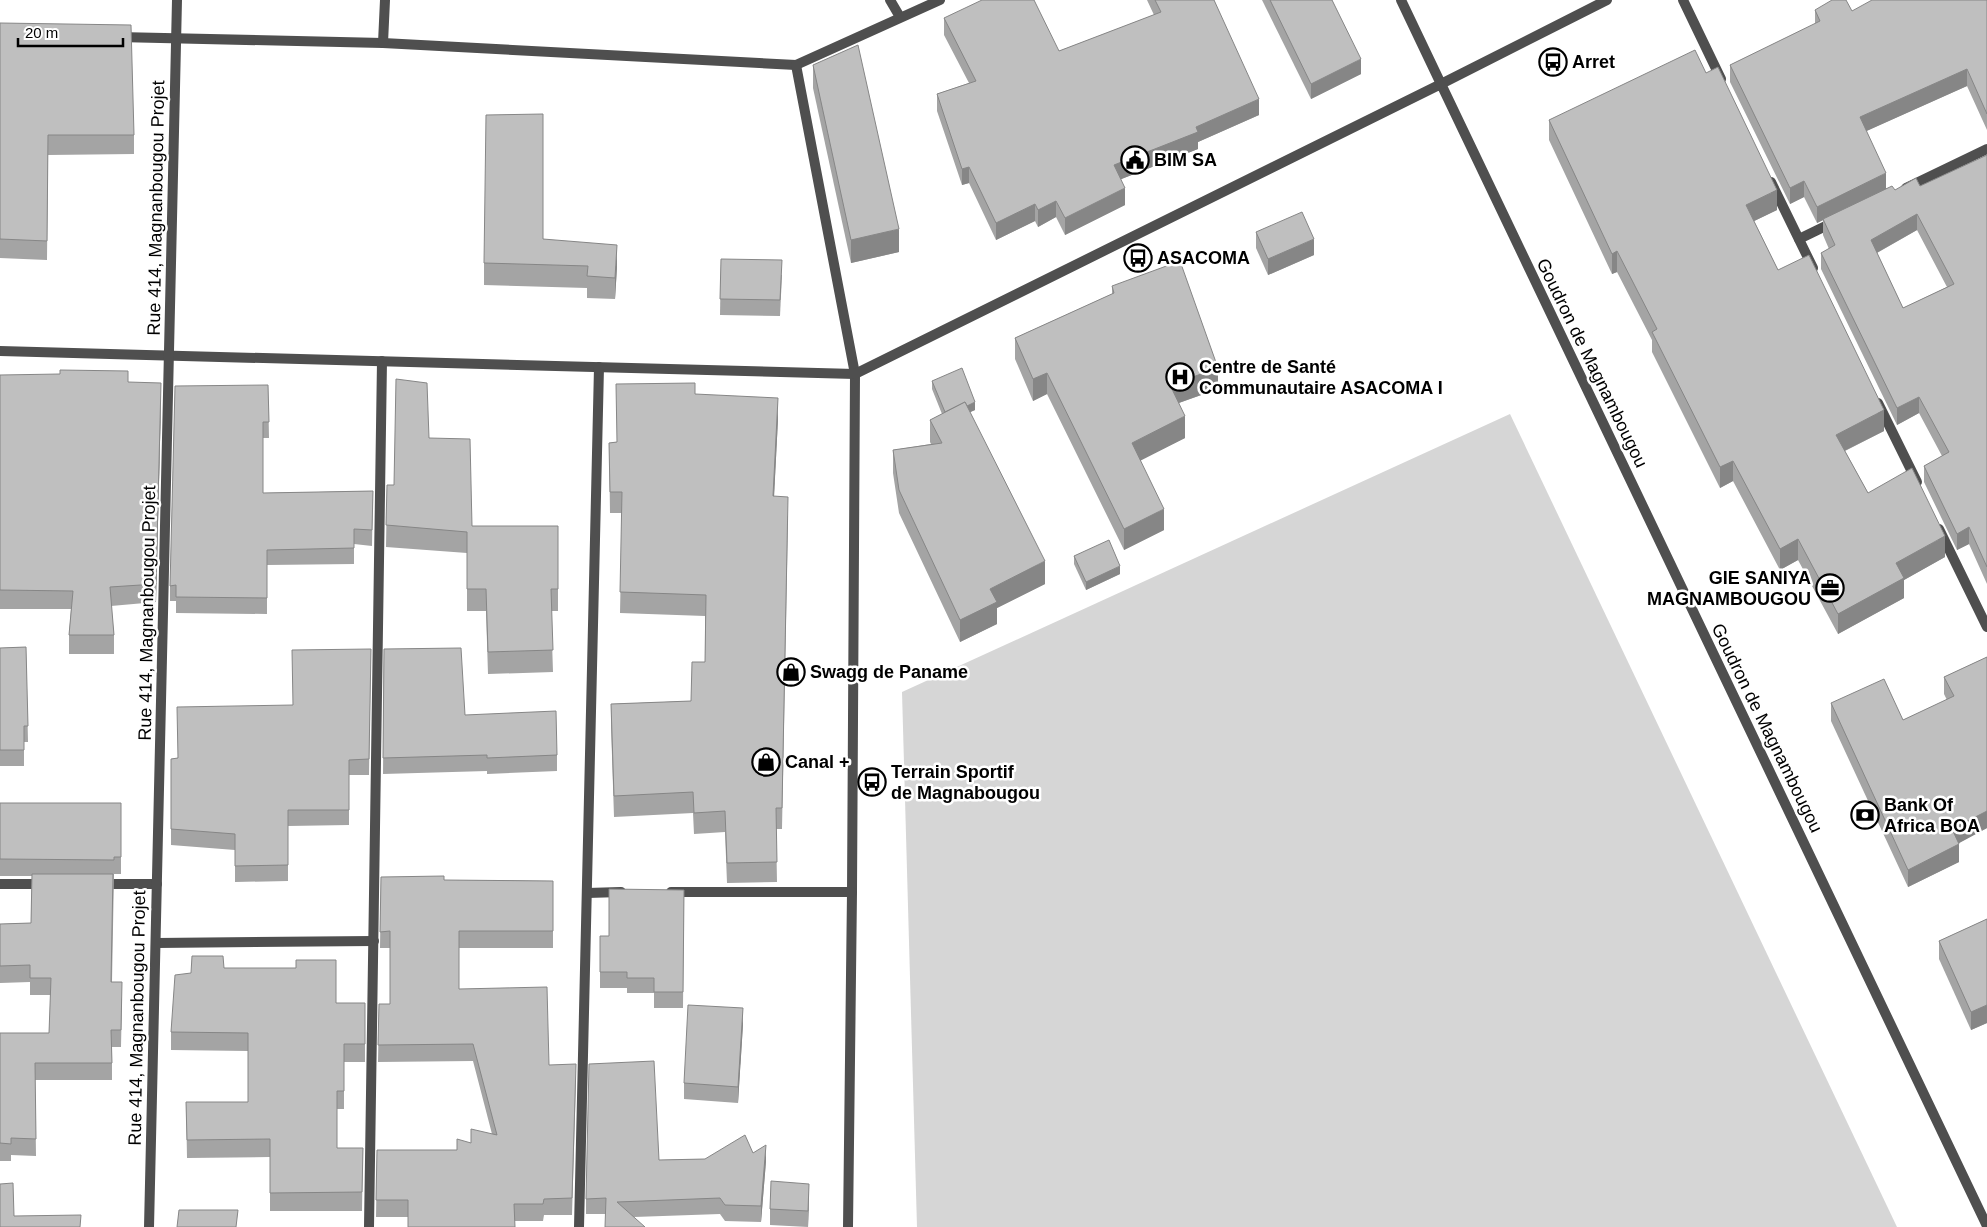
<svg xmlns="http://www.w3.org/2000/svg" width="1987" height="1227" viewBox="0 0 1987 1227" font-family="Arial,sans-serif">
	<rect width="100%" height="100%" fill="#fff"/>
	<path fill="#d6d6d6" d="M1510,414L1897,1227H917L902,692Z"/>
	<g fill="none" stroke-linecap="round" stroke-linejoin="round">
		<g stroke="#4f4f4f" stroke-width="10">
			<path d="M890,0L900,17"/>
			<path d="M1683,0L1721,79"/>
			<path d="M118,37L383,43L796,65L940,0"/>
			<path d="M383,43L385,0"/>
			<path d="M796,65L855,374L852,892L848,1227"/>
			<path d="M1771,182L1813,268"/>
			<path d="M1906,188L1987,149"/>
			<path d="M1799,239L1834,222"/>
			<path d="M0,351L855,374L1441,84L1987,1226"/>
			<path d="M1878,403L1917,482"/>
			<path d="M1939,529L1987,627"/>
			<path d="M0,884H43"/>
			<path d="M100,884H157"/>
			<path d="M671,892H852"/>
			<path d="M587,893L621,892"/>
			<path d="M156,943L374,941"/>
			<path d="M149,1227L177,0"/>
			<path d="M369,1227L382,361"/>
			<path d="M579,1227L599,367"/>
		</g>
		<path stroke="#4f4f4f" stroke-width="10" d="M1401,0L1441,84L1607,0"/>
	</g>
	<g fill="#a4a4a4" fill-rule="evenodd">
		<path d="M1147,0H1214L1259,115L1198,142V149L1121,179L1125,205L1065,235L1056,217L1038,227L1035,221L996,240L969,183L962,185L937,111V94L969,83L944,35V18L1059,51L1154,15Z"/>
		<path d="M1262,0H1332L1361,74L1311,99Z"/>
		<path d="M1987,0V130L1967,86L1866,131L1886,188L1895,190L1920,186L1987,155V584L1969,544L1957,550L1924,482V466L1942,456L1919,413L1897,425L1821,269V253L1829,249L1823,235V220L1817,223L1804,197L1790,204L1730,82V65L1815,24V10L1852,11ZM1917,230L1947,287L1903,308L1877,253Z"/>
		<path d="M0,23L134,135V154L48,155L47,260L0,258Z"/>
		<path d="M813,65L899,252L851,263L813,88Z"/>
		<path d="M1706,73L1777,210L1754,221L1778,270L1884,431L1845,451L1868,493L1945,557L1904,580V598L1838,634L1798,560L1780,570L1733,481L1720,488L1652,352V340L1617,272L1612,274L1549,140V120Z"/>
		<path d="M1256,232L1314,255L1268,275L1256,248Z"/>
		<path d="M543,239L617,267L615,299L587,298V288L484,285V263Z"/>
		<path d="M721,259L782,275L780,316L720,315Z"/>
		<path d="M1112,286L1218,389L1179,403L1185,438L1140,460L1164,530L1124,550L1047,394L1033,401L1015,359V338L1112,294Z"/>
		<path d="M0,375L128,382L161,402L156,602L111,606L114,635V654H69V635L71,609H0Z"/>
		<path d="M932,381L975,410L970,412L1045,584L997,608V624L960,642L899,513L893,473V450L931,444L930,442V420L942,414L932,389Z"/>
		<path d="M268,385L269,438H263V493L373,491L372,546L354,544V564L267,565V614L176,613V601H170V586Z"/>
		<path d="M695,394L778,419L774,496L788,517L782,829H776L777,882L727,883L725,832L694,834L693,813L614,817L611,725V704L691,701L705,662V616L620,613L622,513H610L609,443L617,442Z"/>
		<path d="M429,438L472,526H558V611H551L553,672L488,674L486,611H467V553L386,547L387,485H394Z"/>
		<path d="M1074,556L1120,574L1086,590L1074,564Z"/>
		<path d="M26,647L28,742H24V766H0V648Z"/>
		<path d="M371,649L369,775H349V825L288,826V881L235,882V850L171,845V759L177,758L293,705Z"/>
		<path d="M384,649L465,715L557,755V771L487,774V771L383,774Z"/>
		<path d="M1987,657V828L1958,843L1959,862L1908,887L1831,721V703L1903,720L1947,700L1944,694V677Z"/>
		<path d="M0,803H121V874H114L112,982L122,999L121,1047H112V1080H35L36,1156L11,1155V1161H0V1033H49L51,995H30V982L0,983V924L31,923L32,876H0Z"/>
		<path d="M381,877L444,880L553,881V948H459V989L549,1065L576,1080L572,1215H544L543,1221H515L408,1217H376L377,1150H457L471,1143L492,1134L473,1061L378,1062L379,1004H390V948H380Z"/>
		<path d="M684,890L683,1008H654V993H627V988H600V936H609Z"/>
		<path d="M1987,919V1023L1971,1030L1939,959V941Z"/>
		<path d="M224,968L336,1003H365V1062H344V1109H337V1148H363L362,1211H270V1157L187,1158L186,1102H248V1051L171,1050V1032L191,973Z"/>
		<path d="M743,1024L738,1103L684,1099V1083Z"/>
		<path d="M753,1153L766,1161L761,1222L725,1221L720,1214L634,1217L605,1214H586V1199L659,1160L705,1159Z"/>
		<path d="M809,1199L808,1227L770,1225V1209Z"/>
	</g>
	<g fill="#868686">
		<path d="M1361,59V74L1311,99V84Z"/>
		<path d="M1967,69V86L1860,134V117Z"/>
		<path d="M1259,99V115L1198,142V149L1114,182V165L1196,127Z"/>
		<path d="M969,167V183L962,185V169Z"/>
		<path d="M1886,173V190L1817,223V207Z"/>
		<path d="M1804,181V197L1790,204V188Z"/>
		<path d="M1125,188V205L1065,235V218Z"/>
		<path d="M1777,190V210L1746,225V205Z"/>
		<path d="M1056,201V217L1038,227V210Z"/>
		<path d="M1035,204V221L996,240V223Z"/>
		<path d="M1917,214V230L1871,256V240Z"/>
		<path d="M899,229V252L851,263V240Z"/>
		<path d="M1314,239V255L1268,275V259Z"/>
		<path d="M617,245V267L615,299V278Z"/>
		<path d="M1617,251V272L1612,274V254Z"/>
		<path d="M1218,368V389L1170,406V385Z"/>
		<path d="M1047,373V394L1033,401V379Z"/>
		<path d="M161,383V402L156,602V584Z"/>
		<path d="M1919,397V413L1897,425V408Z"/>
		<path d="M778,398V419L773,517V496Z"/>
		<path d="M975,402V410L946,423V415Z"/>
		<path d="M1884,410V431L1836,455V435Z"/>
		<path d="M1185,416V438L1132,465V443Z"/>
		<path d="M1733,461V481L1720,488V467Z"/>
		<path d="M1164,509V530L1124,550V529Z"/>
		<path d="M1969,527V544L1957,550V534Z"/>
		<path d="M1945,536V557L1904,580V598L1838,634V614L1896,563Z"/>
		<path d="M1798,539V560L1780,570V549Z"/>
		<path d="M1045,561V584L997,608V624L960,642V620L990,589Z"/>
		<path d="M1120,566V574L1086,590V582Z"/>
		<path d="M1987,811V828L1952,847V829Z"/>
		<path d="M1959,844V862L1908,887V870Z"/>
		<path d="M1987,1005V1023L1971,1030V1012Z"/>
		<path d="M743,1008V1024L738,1103V1087Z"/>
		<path d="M766,1145V1161L761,1222V1206Z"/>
		<path d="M809,1184V1199L808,1227V1211Z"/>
	</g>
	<g fill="#bfbfbf" stroke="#868686" fill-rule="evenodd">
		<path d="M982,0H1034L1059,51L1161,12L1155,0H1214L1259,99L1196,127L1198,132L1114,165L1125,188L1065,218L1056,201L1038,210L1035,204L996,223L969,167L962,169L937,94L976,81L944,18Z"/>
		<path d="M1270,0H1332L1361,59L1311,84Z"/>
		<path d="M1832,0H1846L1852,11L1872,0H1987V114L1967,69L1860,117L1886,173L1817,207L1804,181L1790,188L1730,65L1820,21L1815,10Z"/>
		<path d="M0,23L131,25L134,135H48L47,241L0,239Z"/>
		<path d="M858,45L899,229L851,240L813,65Z"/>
		<path d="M1695,50L1706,73L1718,67L1777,190L1746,205L1778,270L1809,255L1884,410L1836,435L1868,493L1912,468L1945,536L1896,563L1904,578L1838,614L1798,539L1780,549L1733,461L1720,467L1652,332L1657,329L1617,251L1612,254L1549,120Z"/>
		<path d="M543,114V239L617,245L615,278L587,276L588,266L484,263L486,115Z"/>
		<path d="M1987,155V567L1969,527L1957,534L1924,466L1949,452L1919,397L1897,408L1821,253L1835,245L1823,219L1892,186L1895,190L1916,178L1920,186ZM1917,214L1954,284L1903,308L1871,240Z"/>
		<path d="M1302,212L1314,239L1268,259L1256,232Z"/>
		<path d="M721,259L782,260L780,300L720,299Z"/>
		<path d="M1180,261L1218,368L1170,385L1185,416L1132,443L1164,509L1124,529L1047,373L1033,379L1015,338L1114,293L1112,286Z"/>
		<path d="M962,368L975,402L967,406L965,402L945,412L932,381Z"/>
		<path d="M60,370L128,371V382L161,383L156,584L110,587L114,635H69L73,591L0,590V375L60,374Z"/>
		<path d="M396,379L427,383L429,438L470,439L472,526H558V589H551L553,650L488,652L486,589H467V532L386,525L387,485H394Z"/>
		<path d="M695,383V394L778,398L773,496L788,497L782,808H776L777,862L727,863L725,811L694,813L693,792L614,796L611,704L691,701L692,662H705L706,595L620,592L622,492H610L609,443L617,442L616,384Z"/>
		<path d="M268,385L269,422H263V493L373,491L372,530L354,529V548L267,550V598L176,597V585L170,586L175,386Z"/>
		<path d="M965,402L1045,561L990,589L997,602L960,620L899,490L893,450L942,443L930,420Z"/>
		<path d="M1109,540L1120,566L1086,582L1074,556Z"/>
		<path d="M26,647L28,726H24V750H0V648Z"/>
		<path d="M461,648L465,715L556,711L557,755L487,758V755L383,758L384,649Z"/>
		<path d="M371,649L369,759L349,760V810H288V865L235,866V834L171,829V759L178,758L177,707L293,705L292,650Z"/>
		<path d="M1987,657V811L1952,829L1959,844L1908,870L1831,703L1884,679L1903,720L1954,696L1944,677Z"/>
		<path d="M0,803H121V857H114V860L0,859Z"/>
		<path d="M32,874H113L111,982H122L121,1030H111L112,1063H35L36,1139L11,1138V1144L0,1143V1033H49L51,978H30V965L0,966V924L31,923Z"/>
		<path d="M444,876V880L553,881V931H459V989L547,987L549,1065L576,1064L572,1198L544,1199L543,1204H514L515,1227H408V1200H376L377,1150H457V1139L471,1143V1129L497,1135L473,1044L378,1045L379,1004H390V931L380,932L381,877Z"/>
		<path d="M609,889L684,890L683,992H654V978H627V972H600V936H609Z"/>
		<path d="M1987,919V1005L1971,1012L1939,941Z"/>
		<path d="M192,956H223L224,968H296V960H336V1003H365V1044H344V1091H337V1148H363L362,1192L270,1193V1139L187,1140L186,1102H248V1033L171,1032L175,975L191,973Z"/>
		<path d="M688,1005L743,1008L738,1087L684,1083Z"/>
		<path d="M654,1061L659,1160L705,1159L745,1135L753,1153L766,1145L761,1206L725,1205L720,1198L617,1202L645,1227H605L606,1198L586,1199L589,1064Z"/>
		<path d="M771,1181L809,1184L808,1211L770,1209Z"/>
		<path d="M13,1183L14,1216L81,1215L80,1227H0V1184Z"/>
		<path d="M179,1210H238L236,1227H177Z"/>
	</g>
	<defs>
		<g id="bus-ring" transform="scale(1.4375)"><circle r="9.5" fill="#fff" stroke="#000" stroke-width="1.5"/><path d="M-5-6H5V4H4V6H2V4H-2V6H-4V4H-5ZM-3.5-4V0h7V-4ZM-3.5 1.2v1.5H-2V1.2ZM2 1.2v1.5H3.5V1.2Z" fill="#000"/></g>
		<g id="civic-ring" transform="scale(1.4375)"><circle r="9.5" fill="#fff" stroke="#000" stroke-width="1.5"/><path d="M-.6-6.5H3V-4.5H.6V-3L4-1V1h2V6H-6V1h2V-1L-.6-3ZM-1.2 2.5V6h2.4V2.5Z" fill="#000"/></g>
		<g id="hospital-ring" transform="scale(1.4375)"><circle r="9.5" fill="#fff" stroke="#000" stroke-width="1.5"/><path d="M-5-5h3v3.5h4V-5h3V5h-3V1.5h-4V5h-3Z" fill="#000"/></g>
		<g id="office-ring" transform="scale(1.4375)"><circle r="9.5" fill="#fff" stroke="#000" stroke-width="1.5"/><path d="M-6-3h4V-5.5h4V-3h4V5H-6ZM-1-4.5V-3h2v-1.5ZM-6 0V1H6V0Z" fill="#000"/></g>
		<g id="shop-ring" transform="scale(1.4375)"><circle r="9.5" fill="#fff" stroke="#000" stroke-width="1.5"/><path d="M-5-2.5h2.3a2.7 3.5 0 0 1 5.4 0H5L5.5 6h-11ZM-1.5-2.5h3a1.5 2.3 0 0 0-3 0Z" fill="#000"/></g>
		<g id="bank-ring" transform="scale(1.4375)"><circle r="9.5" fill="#fff" stroke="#000" stroke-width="1.5"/><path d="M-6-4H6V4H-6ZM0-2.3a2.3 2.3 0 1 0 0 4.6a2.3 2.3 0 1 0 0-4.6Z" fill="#000"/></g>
	</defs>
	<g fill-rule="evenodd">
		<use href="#bus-ring" x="1553" y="62"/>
		<use href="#civic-ring" x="1135" y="160"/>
		<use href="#bus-ring" x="1138" y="258"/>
		<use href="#hospital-ring" x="1180" y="377"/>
		<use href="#office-ring" x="1830" y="588"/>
		<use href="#shop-ring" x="791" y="672"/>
		<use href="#shop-ring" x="766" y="762"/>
		<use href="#bus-ring" x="872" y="782"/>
		<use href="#bank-ring" x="1865" y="815"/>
	</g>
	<g text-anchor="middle" stroke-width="5" stroke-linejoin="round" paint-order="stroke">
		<g font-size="18" font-weight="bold" fill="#000" stroke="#fff" text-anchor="start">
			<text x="1572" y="68">Arret</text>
			<text x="1154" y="166">BIM SA</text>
			<text x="1157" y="264">ASACOMA</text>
			<text x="1199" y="373">Centre de Santé<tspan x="1199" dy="21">Communautaire ASACOMA I</tspan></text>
			<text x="1811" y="584" text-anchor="end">GIE SANIYA<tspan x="1811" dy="21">MAGNAMBOUGOU</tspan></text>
			<text x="810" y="678">Swagg de Paname</text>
			<text x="785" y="768">Canal +</text>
			<text x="891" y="778">Terrain Sportif<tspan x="891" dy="21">de Magnabougou</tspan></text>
			<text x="1884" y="811">Bank Of<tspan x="1884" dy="21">Africa BOA</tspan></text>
		</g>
		<g font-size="18" fill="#000" stroke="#fff">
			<text transform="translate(156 208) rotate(-89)" y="6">Rue 414, Magnanbougou Projet</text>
			<text transform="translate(1592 363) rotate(64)" y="6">Goudron de Magnambougou</text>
			<text transform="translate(147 613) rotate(-89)" y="6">Rue 414, Magnanbougou Projet</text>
			<text transform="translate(1767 728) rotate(64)" y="6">Goudron de Magnambougou</text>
			<text transform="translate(137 1018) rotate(-89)" y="6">Rue 414, Magnanbougou Projet</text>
		</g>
	</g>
	<path d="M18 38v8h105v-8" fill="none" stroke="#000000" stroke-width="2.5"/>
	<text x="25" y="38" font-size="15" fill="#000000" stroke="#ffffff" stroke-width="4" paint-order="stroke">20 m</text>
</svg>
